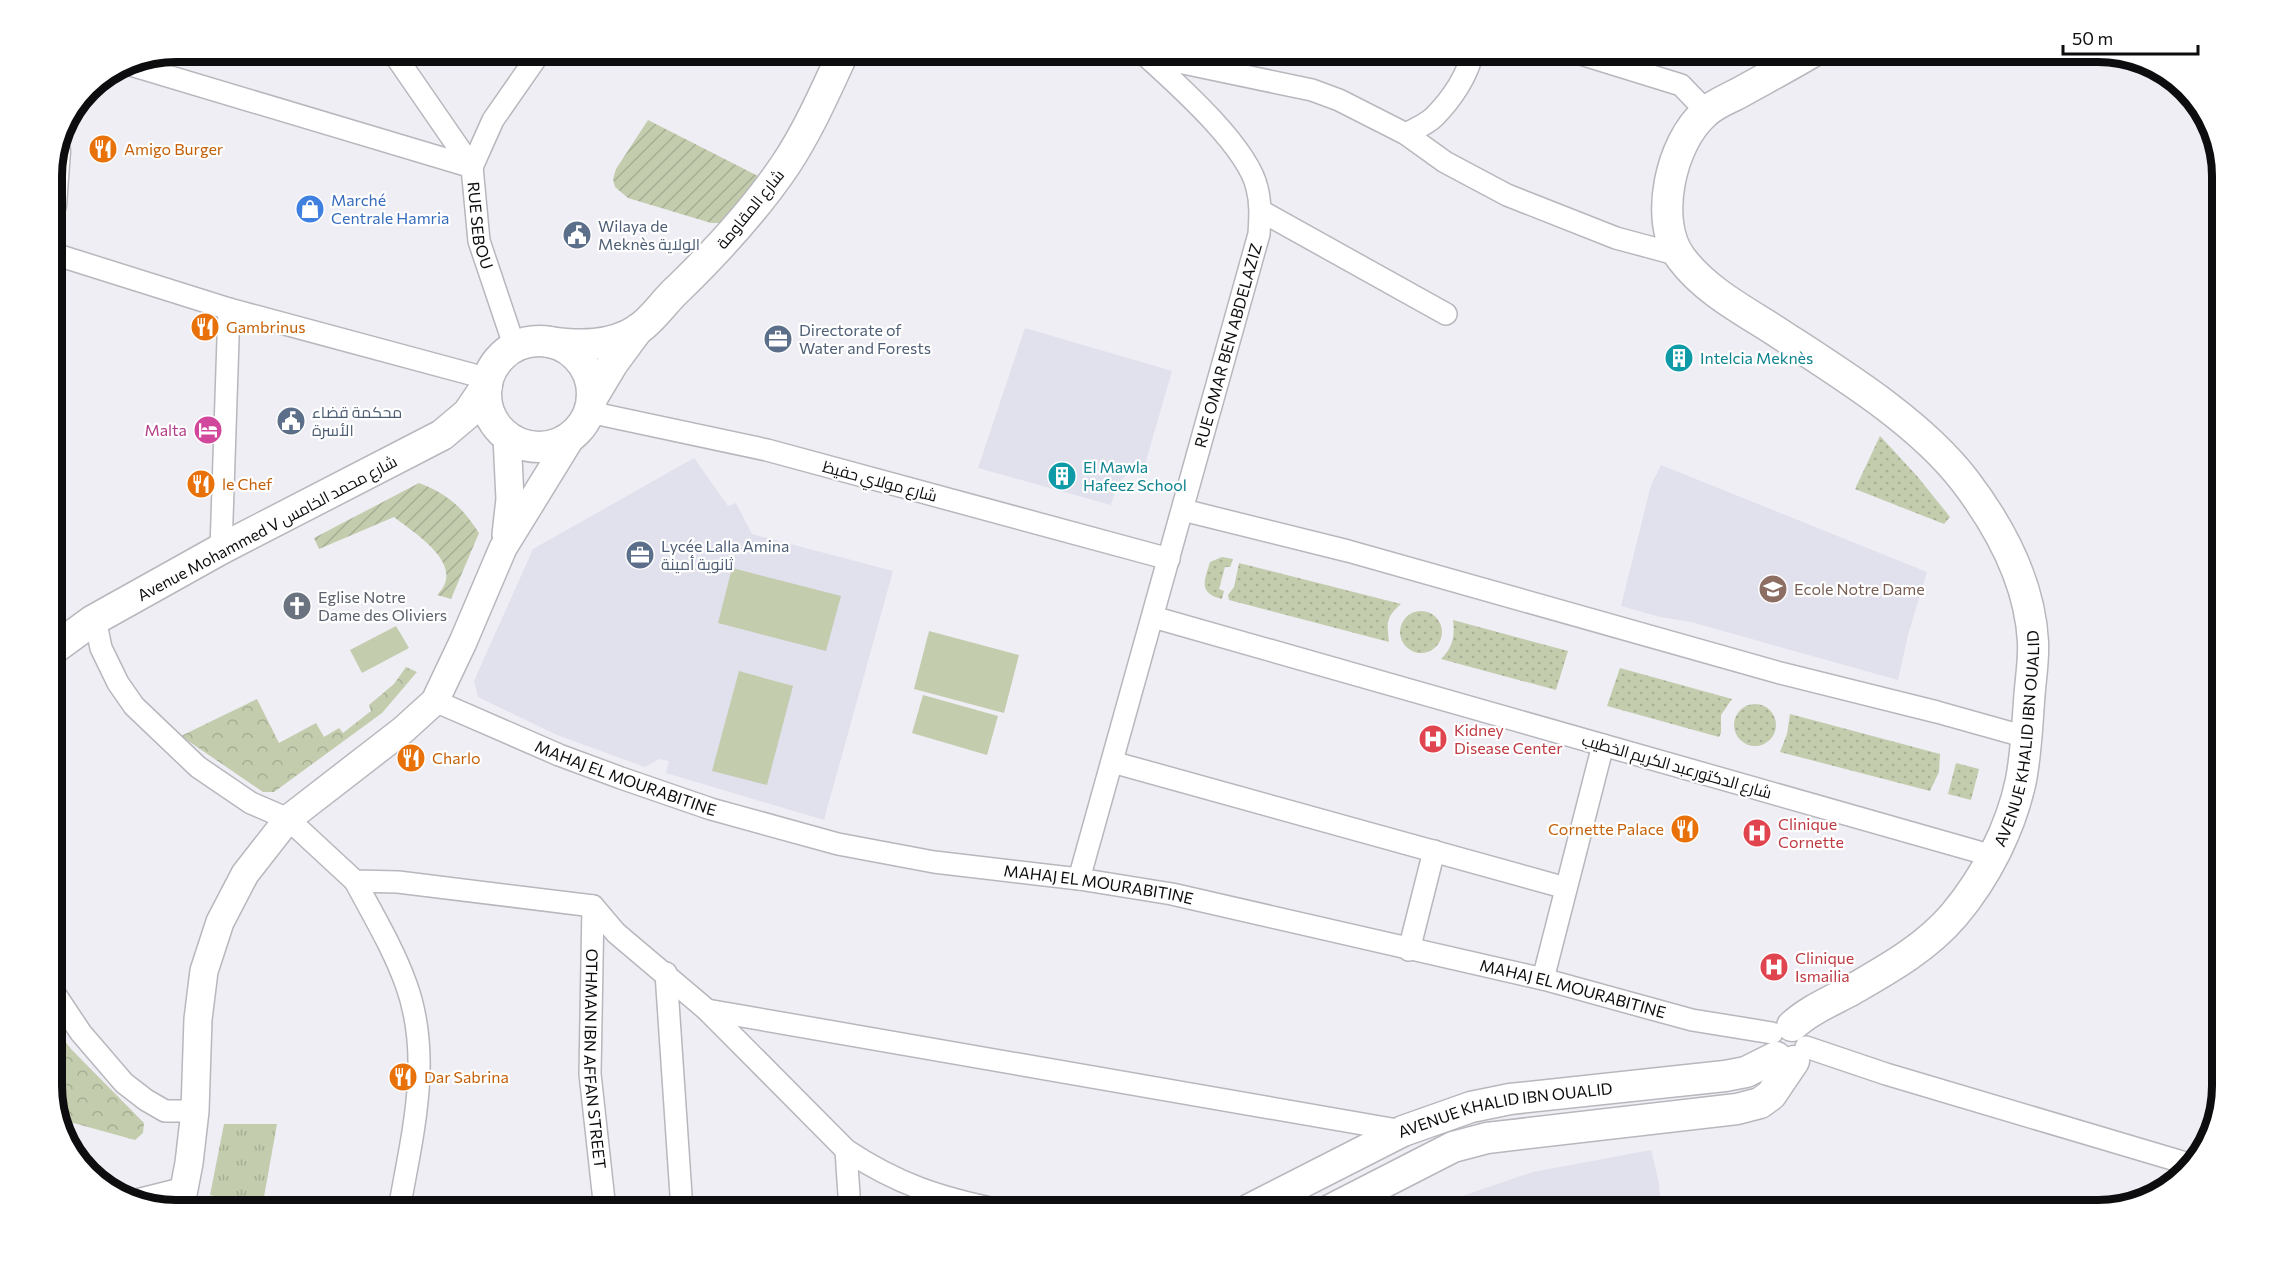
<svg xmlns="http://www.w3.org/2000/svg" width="2273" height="1261" viewBox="0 0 2273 1261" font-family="Commissioner,Cairo,sans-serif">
	<defs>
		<pattern id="grass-dots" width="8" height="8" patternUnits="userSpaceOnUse" patternTransform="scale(1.5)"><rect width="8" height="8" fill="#c3ccad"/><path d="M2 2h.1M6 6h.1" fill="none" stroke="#a6ae94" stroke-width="1.8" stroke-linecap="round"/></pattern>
		<pattern id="forest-crowns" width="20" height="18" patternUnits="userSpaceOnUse" patternTransform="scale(1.5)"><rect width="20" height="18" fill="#c3ccad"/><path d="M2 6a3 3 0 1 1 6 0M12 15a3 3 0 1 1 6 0" fill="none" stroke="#a6ae94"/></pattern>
		<pattern id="park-tufts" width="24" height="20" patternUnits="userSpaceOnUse" patternTransform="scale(1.5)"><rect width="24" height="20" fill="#c3ccad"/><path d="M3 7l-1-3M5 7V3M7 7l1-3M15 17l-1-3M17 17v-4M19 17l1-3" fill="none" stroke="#a6ae94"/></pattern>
		<pattern id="garden-furrows" width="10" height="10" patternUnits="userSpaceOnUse" patternTransform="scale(1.5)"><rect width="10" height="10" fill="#c3ccad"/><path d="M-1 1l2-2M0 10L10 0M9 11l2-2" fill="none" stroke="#a6ae94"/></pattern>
	</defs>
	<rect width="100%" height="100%" fill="#efeef5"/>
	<g fill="#e1e0ed">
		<path d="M1025,328L1172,371L1144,468L1130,472L1118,483L1111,505L978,468Z"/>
		<path d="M694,458L728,506L736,503L752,534L893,571L824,820L666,773L669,761L659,759L645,767L557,735L478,697L474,681L533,549Z"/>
		<path d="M1661,465L1927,572L1908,635L1898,680L1691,622L1660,617L1621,606L1651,485Z"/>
		<path d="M1651,1150L1659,1183L1661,1210H1452L1451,1207L1462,1196L1533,1172Z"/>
	</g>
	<g fill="url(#grass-dots)">
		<path d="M1880,436L1917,476L1950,517L1944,524L1855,489Z"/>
		<path d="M1222,557L1233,559L1230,567H1225L1219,589L1224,591L1222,599C1197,593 1205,579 1210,562Z"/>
		<path d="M1239,563L1401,604C1385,618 1387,623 1389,642L1229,600L1228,595L1234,587Z"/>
		<circle cx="1421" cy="632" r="21"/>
		<path d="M1453,620L1568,651L1556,690L1441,659C1453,647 1455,636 1453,620Z"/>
		<path d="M1620,668L1732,699L1721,715V733L1719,737L1607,706Z"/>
		<circle cx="1755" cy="725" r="21"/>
		<path d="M1790,714L1940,754L1939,772L1930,791L1780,752L1787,734Z"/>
		<path d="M1956,763L1979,769L1971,800L1948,794Z"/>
	</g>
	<g fill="url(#forest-crowns)">
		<path d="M406,667L417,672L382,713L274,792H263L181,736L257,699L279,743L316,723L324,737L339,728L343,733L371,711L369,705L394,684Z"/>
		<path d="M51,1023L71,1049L144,1123L143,1133L135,1140L59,1119L51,1093Z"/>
	</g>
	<path fill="url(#park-tufts)" d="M224,1124H277L262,1208L210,1195Z"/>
	<g fill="url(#garden-furrows)">
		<path d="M648,120L758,176L725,220L719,223H711L628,198L615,187L613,179L616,169Z"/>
		<path d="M419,483C448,494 462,507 479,533L451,599L437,595C468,565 414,533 394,517L319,549L314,538Z"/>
	</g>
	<g fill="#c3ccad">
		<path d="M732,568L841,596L826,651L718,623Z"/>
		<path d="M396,626L409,648L362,673L350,650Z"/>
		<path d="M929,631L1019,655L1004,713L914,689Z"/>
		<path d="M739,671L793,686L767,785L712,771Z"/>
		<path d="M923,695L998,716L987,755L912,733Z"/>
	</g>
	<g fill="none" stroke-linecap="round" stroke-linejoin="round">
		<g stroke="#b7b7bd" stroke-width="24">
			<g id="minor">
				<path id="s1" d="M392,51L472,167L479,241L515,348"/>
				<path d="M1571,51L1681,85L1706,111"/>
				<path d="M1145,55L1312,90L1339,100L1406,134L1445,162L1507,195L1616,238L1679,255"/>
				<path d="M124,63L472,167"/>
				<path d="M1406,134C1415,129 1427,124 1434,117C1452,99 1468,75 1473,51"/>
				<path d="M472,167L493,120L541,51"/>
				<path d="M1261,211L1446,314"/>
				<path d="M51,253L229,309L489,379"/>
				<path d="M589,412L767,450L1169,559"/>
				<path d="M1183,510L1348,551L1780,673L1937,712L2026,737"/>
				<path d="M221,549L229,309"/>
				<path d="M1153,617L1993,856"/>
				<path d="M95,619L101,648L118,683L134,706L198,767L251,803L288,819L355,881L398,882L593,906L616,933L707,1010L846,1150C897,1184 940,1198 1000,1210"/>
				<path id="s2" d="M435,701L559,755L621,778L711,809L838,844L934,862L1079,879L1172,894L1543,979L1692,1020L1772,1033"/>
				<path d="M1112,762L1566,888"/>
				<path id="s3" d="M1079,879L1259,234C1260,218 1261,203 1257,188C1248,147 1177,84 1145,55"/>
				<path d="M355,881C373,915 393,948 406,984C433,1058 412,1135 399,1210"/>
				<path id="s4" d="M593,906L590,1074L605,1210"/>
				<path d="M1409,950L1434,851"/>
				<path d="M666,973L682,1210"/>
				<path d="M1543,979L1603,745"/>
				<path d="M51,988L81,1033L124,1083L146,1100L165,1111H195"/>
				<path d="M707,1010L1403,1131"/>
				<path d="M1806,1047L1886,1074L2189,1164"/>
				<path d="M846,1150L850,1210"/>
				<path d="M137,1200L185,1188"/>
			</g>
		</g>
		<g stroke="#b7b7bd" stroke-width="30">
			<g id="tertiary">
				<path d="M506,535L510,499L507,437"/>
				<path d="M180,1210L189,1163L195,1111L198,1019L204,971L220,922L245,874L288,819L403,730L435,701L463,642L503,548L572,436"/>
			</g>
		</g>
		<g stroke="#b7b7bd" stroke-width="33">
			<g id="secondary">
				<path d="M51,205L55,151"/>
				<circle cx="539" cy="394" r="53"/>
				<path d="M549,342C578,346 611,347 637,330C653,320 665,300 679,288C718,250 755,210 786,164C809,129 826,90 844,51"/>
				<path d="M592,398L613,363L638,329"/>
				<path d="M51,651L92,621L221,549L442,435L468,413L487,385"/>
				<path id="s5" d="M1792,1026C1808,1011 1829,1002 1848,992C1886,970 1925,949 1954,915C1986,877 2011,828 2021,780C2026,754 2027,728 2029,702C2030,682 2034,662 2033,642C2030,583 2000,527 1965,481C1918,420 1838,372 1774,330C1741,309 1705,290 1681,258C1653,221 1671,142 1705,113C1714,104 1728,99 1739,93C1764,79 1789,66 1814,51"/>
				<path id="s6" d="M1248,1210L1403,1131L1471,1107L1510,1099L1725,1076L1746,1072L1776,1057"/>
				<path d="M1330,1210L1453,1147L1487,1138L1737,1109L1760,1103L1771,1095L1794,1061"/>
			</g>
		</g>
		<use href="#minor" stroke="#fff" stroke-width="21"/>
		<use href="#tertiary" stroke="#fff" stroke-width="27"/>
		<use href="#secondary" stroke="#fff" stroke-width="30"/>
	</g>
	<defs>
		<g id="restaurant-disc" transform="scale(1.5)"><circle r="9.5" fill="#e8710a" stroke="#fff"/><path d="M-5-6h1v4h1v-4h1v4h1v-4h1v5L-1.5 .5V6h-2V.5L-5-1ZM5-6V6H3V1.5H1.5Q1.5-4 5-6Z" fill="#fff"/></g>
		<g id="shop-disc" transform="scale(1.5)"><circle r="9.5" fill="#3f7fe0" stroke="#fff"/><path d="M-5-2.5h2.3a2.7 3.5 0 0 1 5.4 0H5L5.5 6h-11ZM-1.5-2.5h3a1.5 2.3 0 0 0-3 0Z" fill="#fff"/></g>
		<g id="civic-disc" transform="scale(1.5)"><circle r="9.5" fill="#5c6f8a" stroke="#fff"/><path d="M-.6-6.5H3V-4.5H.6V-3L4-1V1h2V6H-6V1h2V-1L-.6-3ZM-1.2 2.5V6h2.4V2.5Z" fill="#fff"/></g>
		<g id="office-disc" transform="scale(1.5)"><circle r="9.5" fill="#5c6f8a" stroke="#fff"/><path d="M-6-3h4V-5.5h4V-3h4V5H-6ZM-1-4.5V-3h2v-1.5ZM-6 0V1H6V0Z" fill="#fff"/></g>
		<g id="building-disc" transform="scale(1.5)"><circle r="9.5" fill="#0f9aa8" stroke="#fff"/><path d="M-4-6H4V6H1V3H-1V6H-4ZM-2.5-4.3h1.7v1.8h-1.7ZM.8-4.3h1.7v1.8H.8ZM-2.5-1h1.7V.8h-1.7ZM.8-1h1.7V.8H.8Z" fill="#fff"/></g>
		<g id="hotel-disc" transform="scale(1.5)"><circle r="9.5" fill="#d1479c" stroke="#fff"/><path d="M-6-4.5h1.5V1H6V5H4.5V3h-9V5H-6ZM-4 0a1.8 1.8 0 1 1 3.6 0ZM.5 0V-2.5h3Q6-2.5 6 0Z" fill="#fff"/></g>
		<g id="school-disc" transform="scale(1.5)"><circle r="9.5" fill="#8d6e63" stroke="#fff"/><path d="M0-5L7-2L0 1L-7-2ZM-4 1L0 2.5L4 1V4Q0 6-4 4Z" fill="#fff"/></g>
		<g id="church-disc" transform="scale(1.5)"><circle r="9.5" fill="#6b7280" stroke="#fff"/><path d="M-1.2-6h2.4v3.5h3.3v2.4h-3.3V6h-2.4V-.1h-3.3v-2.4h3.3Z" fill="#fff"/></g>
		<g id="hospital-disc" transform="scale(1.5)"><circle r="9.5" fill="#e0444e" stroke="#fff"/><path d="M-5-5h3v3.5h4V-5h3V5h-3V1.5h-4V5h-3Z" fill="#fff"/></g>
	</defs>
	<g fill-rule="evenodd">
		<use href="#restaurant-disc" x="103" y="149"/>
		<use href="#shop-disc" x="310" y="209"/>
		<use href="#civic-disc" x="577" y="235"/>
		<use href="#restaurant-disc" x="205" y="327"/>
		<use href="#office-disc" x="778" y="339"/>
		<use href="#building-disc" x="1679" y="358"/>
		<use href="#civic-disc" x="291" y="421"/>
		<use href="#hotel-disc" x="208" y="430"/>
		<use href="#building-disc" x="1062" y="476"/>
		<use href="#restaurant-disc" x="201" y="484"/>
		<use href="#office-disc" x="640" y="555"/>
		<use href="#school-disc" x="1773" y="589"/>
		<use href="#church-disc" x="297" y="606"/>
		<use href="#hospital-disc" x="1433" y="739"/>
		<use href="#restaurant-disc" x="411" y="758"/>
		<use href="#restaurant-disc" x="1685" y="829"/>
		<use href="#hospital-disc" x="1757" y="833"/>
		<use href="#hospital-disc" x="1774" y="967"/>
		<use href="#restaurant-disc" x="403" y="1077"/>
	</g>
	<g text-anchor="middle" stroke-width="4.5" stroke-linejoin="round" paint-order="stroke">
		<g font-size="16" fill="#c56008" stroke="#fff" text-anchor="start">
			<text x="124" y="155">Amigo Burger</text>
			<text x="226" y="333">Gambrinus</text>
			<text x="222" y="490">le Chef</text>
			<text x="432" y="764">Charlo</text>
			<text x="1664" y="835" text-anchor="end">Cornette Palace</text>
			<text x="424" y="1083">Dar Sabrina</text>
		</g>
		<g font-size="16" fill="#366cbe" stroke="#fff" text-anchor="start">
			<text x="331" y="206">Marché<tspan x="331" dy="18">Centrale Hamria</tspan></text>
		</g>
		<g font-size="16" fill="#0d0d0f" stroke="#fff">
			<text transform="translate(750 209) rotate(-51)" y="6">شارع المقاومة</text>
			<text dy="6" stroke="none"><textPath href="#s1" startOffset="200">RUE SEBOU</textPath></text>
			<text dy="6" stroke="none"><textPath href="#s3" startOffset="554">RUE OMAR BEN ABDELAZIZ</textPath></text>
			<text transform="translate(880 481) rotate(15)" y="6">شارع مولاي حفيظ</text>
			<text transform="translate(267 528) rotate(-28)" y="6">Avenue Mohammed V شارع محمد الخامس</text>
			<text dy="6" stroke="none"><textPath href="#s5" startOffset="390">AVENUE KHALID IBN OUALID</textPath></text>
			<text transform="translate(1677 766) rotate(16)" y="6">شارع الدكتورعبد الكريم الخطيب</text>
			<text dy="6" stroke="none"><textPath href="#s2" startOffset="206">MAHAJ EL MOURABITINE</textPath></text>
			<text dy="6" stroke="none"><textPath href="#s2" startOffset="692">MAHAJ EL MOURABITINE</textPath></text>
			<text dy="6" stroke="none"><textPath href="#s2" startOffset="1178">MAHAJ EL MOURABITINE</textPath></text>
			<text dy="6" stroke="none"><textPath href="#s4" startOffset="153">OTHMAN IBN AFFAN STREET</textPath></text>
			<text dy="6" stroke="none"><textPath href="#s6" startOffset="279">AVENUE KHALID IBN OUALID</textPath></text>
		</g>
		<g font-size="16" fill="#4e5e75" stroke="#fff" text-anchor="start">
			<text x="598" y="232">Wilaya de<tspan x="598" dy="18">Meknès الولاية</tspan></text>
			<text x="799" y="336">Directorate of<tspan x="799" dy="18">Water and Forests</tspan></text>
			<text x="312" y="418">محكمة قضاء<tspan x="312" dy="18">الأسرة</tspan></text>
			<text x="661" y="552">Lycée Lalla Amina<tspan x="661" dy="18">ثانوية أمينة</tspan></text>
		</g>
		<g font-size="16" fill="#0d838f" stroke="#fff" text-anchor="start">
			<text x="1700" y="364">Intelcia Meknès</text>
			<text x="1083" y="473">El Mawla<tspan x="1083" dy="18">Hafeez School</tspan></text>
		</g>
		<g font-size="16" fill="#b23c85" stroke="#fff" text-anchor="end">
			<text x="187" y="436">Malta</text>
		</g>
		<g font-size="16" fill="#785e54" stroke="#fff" text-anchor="start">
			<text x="1794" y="595">Ecole Notre Dame</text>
		</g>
		<g font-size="16" fill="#5b616d" stroke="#fff" text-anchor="start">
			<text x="318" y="603">Eglise Notre<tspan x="318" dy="18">Dame des Oliviers</tspan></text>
		</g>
		<g font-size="16" fill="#be3a42" stroke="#fff" text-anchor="start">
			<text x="1454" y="736">Kidney<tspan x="1454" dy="18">Disease Center</tspan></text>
			<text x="1778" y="830">Clinique<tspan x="1778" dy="18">Cornette</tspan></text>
			<text x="1795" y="964">Clinique<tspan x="1795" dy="18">Ismailia</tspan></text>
		</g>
	</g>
	<path d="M0 0H2273V1261H0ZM176 62H2098A114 114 0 0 1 2212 176V1086A114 114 0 0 1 2098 1200H176A114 114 0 0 1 62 1086V176A114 114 0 0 1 176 62Z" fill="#fff" fill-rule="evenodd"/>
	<path fill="none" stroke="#0d0d0f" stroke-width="8" d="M176 62H2098A114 114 0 0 1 2212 176V1086A114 114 0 0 1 2098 1200H176A114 114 0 0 1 62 1086V176A114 114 0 0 1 176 62Z"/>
	<path d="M2063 45v9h135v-9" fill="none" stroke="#0d0d0f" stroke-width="3"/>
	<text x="2072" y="45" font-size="18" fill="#0d0d0f" stroke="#ffffff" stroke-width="4.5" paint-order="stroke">50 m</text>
</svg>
